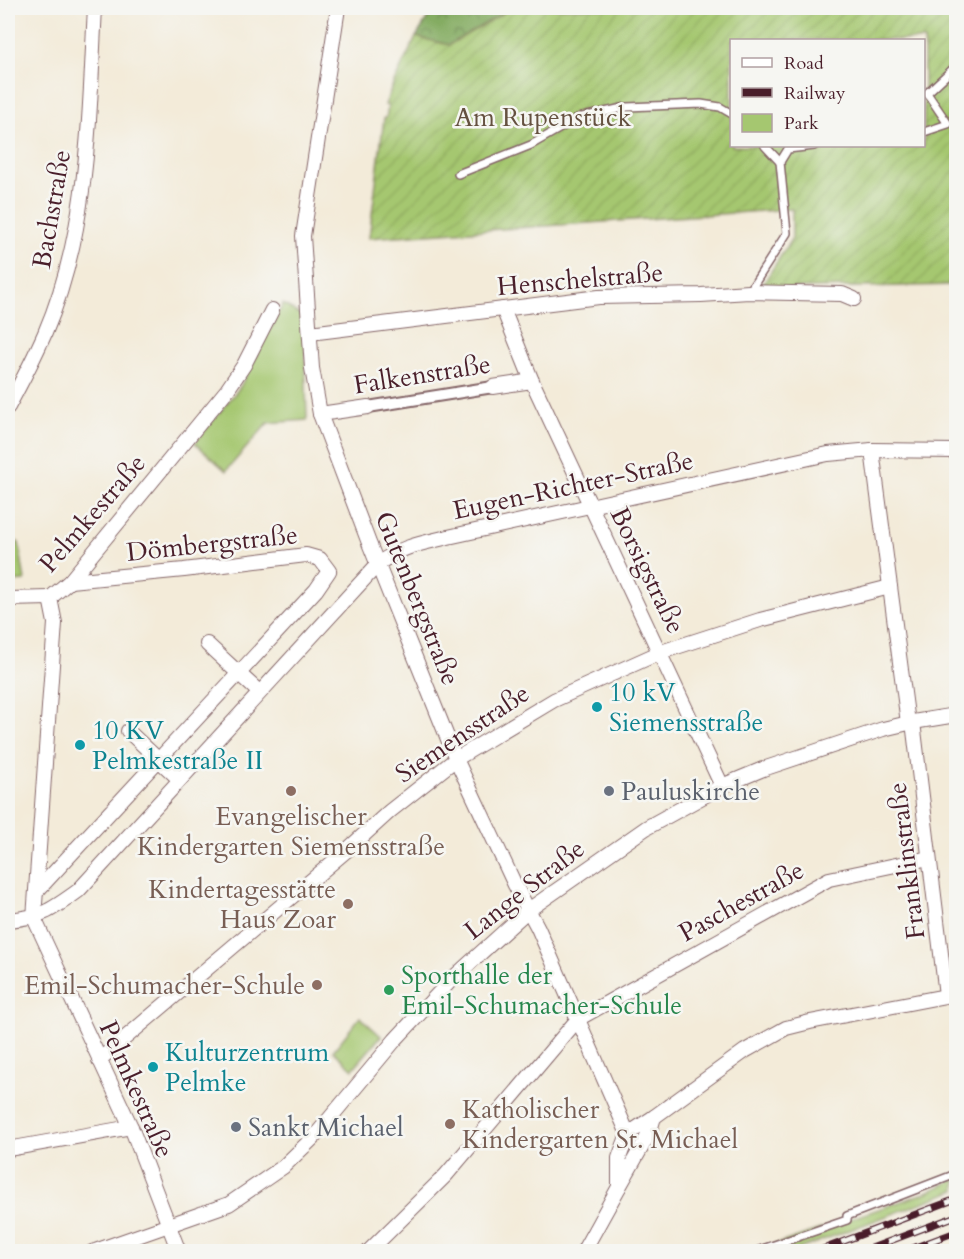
<svg xmlns="http://www.w3.org/2000/svg" width="964" height="1259" viewBox="0 0 964 1259" font-family="Cardo,serif">
	<defs>
		<pattern id="forest-crowns" width="20" height="18" patternUnits="userSpaceOnUse" patternTransform="scale(1.5)"><rect width="20" height="18" fill="#84ac62"/><path d="M2 6a3 3 0 1 1 6 0M12 15a3 3 0 1 1 6 0" fill="none" stroke="#6e8b51"/></pattern>
		<pattern id="garden-furrows" width="10" height="10" patternUnits="userSpaceOnUse" patternTransform="scale(1.5)"><rect width="10" height="10" fill="#a5c770"/><path d="M-1 1l2-2M0 10L10 0M9 11l2-2" fill="none" stroke="#90aa61"/></pattern>
	</defs>
	<rect width="100%" height="100%" fill="#f6f6f2"/>
	<filter id="ink" filterUnits="userSpaceOnUse"><feTurbulence type="fractalNoise" baseFrequency=".0167" numOctaves="2"/><feDisplacementMap in="SourceGraphic" scale="12" xChannelSelector="R" yChannelSelector="G"/><feConvolveMatrix kernelMatrix="1 2 1 2 8 2 1 2 1" color-interpolation-filters="sRGB"/></filter>
	<filter id="wash" filterUnits="userSpaceOnUse"><feTurbulence type="fractalNoise" baseFrequency=".008" numOctaves="4" result="noise"/><feDisplacementMap in="SourceGraphic" scale="24" xChannelSelector="R" yChannelSelector="G"/><feGaussianBlur stdDeviation="1.35" result="paint"/><feColorMatrix in="noise" values="0 0 0 0 0 0 0 0 0 0 0 0 0 0 0 0 0 1.4 0 .05"/><feComposite in="paint" operator="in"/></filter>
	<g filter="url(#wash)">
		<rect width="100%" height="100%" fill="#f3ebd9"/>
		<g fill="#a5c770" stroke="#78734e" stroke-width="1.5">
			<path d="M283,304L304,317L307,420L268,423L226,471L195,443L240,387Z"/>
			<path d="M8,537L19,543L25,581L8,582Z"/>
			<path d="M360,1017L381,1036L353,1069L333,1051Z"/>
			<path d="M956,1179V1190L794,1251L754,1252L925,1193Z"/>
		</g>
		<path fill="url(#forest-crowns)" stroke="#676646" stroke-width="1.5" d="M434,8H512L449,45L416,37Z"/>
		<path fill="url(#garden-furrows)" stroke="#78734e" stroke-width="1.5" fill-rule="evenodd" d="M512,8H956V285L760,289L792,238V209L369,238L384,118H386L388,106L385,105L393,84L416,37L449,45ZM732,40H924V146H732Z"/>
	</g>
	<g filter="url(#ink)">
		<g fill="none" stroke-linecap="round" stroke-linejoin="round">
			<g stroke="#856668" stroke-width="10">
				<g id="service">
					<path d="M924,132L948,124L927,93L956,66"/>
					<path d="M765,146L780,162"/>
					<path d="M458,174L531,145L578,118L627,107L701,104L720,107L732,114"/>
					<path d="M749,292L787,233L780,162L788,149L814,146"/>
					<path d="M754,1252L847,1220V1216L956,1174"/>
				</g>
			</g>
			<g stroke="#856668" stroke-width="14">
				<path id="pedestrian" d="M368,407L493,387"/>
			</g>
			<g stroke="#856668" stroke-width="16">
				<g id="minor">
					<path d="M338,8L303,236L312,368L320,414L369,543L456,759L515,885L538,928L628,1134"/>
					<path d="M503,309L532,381L722,786"/>
					<path d="M310,333L599,297L701,295L749,292L842,294L854,299"/>
					<path d="M493,387L532,381"/>
					<path d="M8,407C21,383 34,358 45,333C89,231 89,116 95,8"/>
					<path d="M320,414L368,407"/>
					<path d="M872,450L908,723"/>
					<path d="M50,598L55,623L34,918L131,1127L179,1252"/>
					<path d="M50,598L70,581L227,390L244,365L272,310"/>
					<path d="M8,599L50,598"/>
					<path d="M207,644L259,692"/>
					<path d="M913,722L946,995"/>
					<path d="M128,731L179,779"/>
					<path d="M36,892L316,590L329,571L320,559L306,555L184,570L70,581"/>
					<path d="M8,920C43,917 50,911 78,891L378,564C402,546 419,544 448,537L828,454L872,450L956,451"/>
					<path d="M99,1060L346,851L390,811L456,759L554,700L661,652L760,620L890,587"/>
					<path d="M8,1149L131,1127"/>
					<path d="M619,1187L649,1134L654,1117"/>
					<path d="M92,1252L229,1204L283,1167L315,1136L395,1040L451,980L527,911L646,828L722,786L763,769L883,729L913,722L956,715"/>
					<path d="M368,1252L446,1175L578,1019L829,879L929,858"/>
					<path d="M583,1252L619,1187V1158L628,1134L654,1117L745,1051L786,1028L810,1022L956,994"/>
				</g>
			</g>
			<use href="#service" stroke="#fff" stroke-width="7"/>
			<use href="#pedestrian" stroke="#fff" stroke-width="10"/>
			<use href="#minor" stroke="#fff" stroke-width="14"/>
			<g stroke="#4a1f2b" stroke-width="7">
				<g id="rail">
					<path d="M815,1252L956,1199"/>
					<path d="M861,1252L956,1216"/>
					<path d="M902,1252L956,1232"/>
				</g>
			</g>
			<use href="#rail" stroke="#f6f6f2" stroke-width="4.5" stroke-dasharray="14" stroke-linecap="butt"/>
		</g>
	</g>
	<g fill="#0f9aa8" stroke="#f6f6f2" stroke-width="2">
		<circle cx="597" cy="707" r="6"/>
		<circle cx="80" cy="745" r="6"/>
		<circle cx="153" cy="1067" r="6"/>
	</g>
	<g fill="#8d6e63" stroke="#f6f6f2" stroke-width="2">
		<circle cx="291" cy="791" r="6"/>
		<circle cx="348" cy="904" r="6"/>
		<circle cx="317" cy="985" r="6"/>
		<circle cx="450" cy="1124" r="6"/>
	</g>
	<g fill="#6b7280" stroke="#f6f6f2" stroke-width="2">
		<circle cx="609" cy="791" r="6"/>
		<circle cx="236" cy="1127" r="6"/>
	</g>
	<circle fill="#2e9e5b" stroke="#f6f6f2" stroke-width="2" cx="389" cy="990" r="6"/>
	<g text-anchor="middle" stroke-width="5" stroke-linejoin="round" paint-order="stroke">
		<g font-size="26" fill="#655140" stroke="#f6f6f2">
			<text x="543" y="126">Am Rupenstück</text>
		</g>
		<g font-size="26" fill="#4a1f2b" stroke="#f6f6f2">
			<text transform="translate(51 209) rotate(-80)" y="9">Bachstraße</text>
			<text transform="translate(580 279) rotate(-5)" y="9">Henschelstraße</text>
			<text transform="translate(422 374) rotate(-9)" y="9">Falkenstraße</text>
			<text transform="translate(573 485) rotate(-12)" y="9">Eugen-Richter-Straße</text>
			<text transform="translate(92 513) rotate(-49)" y="9">Pelmkestraße</text>
			<text transform="translate(212 543) rotate(-6)" y="9">Dömbergstraße</text>
			<text transform="translate(648 570) rotate(64)" y="9">Borsigstraße</text>
			<text transform="translate(418 598) rotate(68)" y="9">Gutenbergstraße</text>
			<text transform="translate(462 733) rotate(-34)" y="9">Siemensstraße</text>
			<text transform="translate(906 861) rotate(-97)" y="9">Franklinstraße</text>
			<text transform="translate(524 889) rotate(-38)" y="9">Lange Straße</text>
			<text transform="translate(741 901) rotate(-29)" y="9">Paschestraße</text>
			<text transform="translate(137 1089) rotate(66)" y="9">Pelmkestraße</text>
		</g>
		<g font-size="26" fill="#0d838f" stroke="#f6f6f2" text-anchor="start">
			<text x="609" y="701">10 kV<tspan x="609" dy="30">Siemensstraße</tspan></text>
			<text x="92" y="739">10 KV<tspan x="92" dy="30">Pelmkestraße II</tspan></text>
			<text x="165" y="1061">Kulturzentrum<tspan x="165" dy="30">Pelmke</tspan></text>
		</g>
		<g font-size="26" fill="#5b616d" stroke="#f6f6f2" text-anchor="start">
			<text x="621" y="800">Pauluskirche</text>
			<text x="248" y="1136">Sankt Michael</text>
		</g>
		<g font-size="26" fill="#785e54" stroke="#f6f6f2" text-anchor="end">
			<text x="291" y="825" text-anchor="middle">Evangelischer<tspan x="291" dy="30">Kindergarten Siemensstraße</tspan></text>
			<text x="336" y="898">Kindertagesstätte<tspan x="336" dy="30">Haus Zoar</tspan></text>
			<text x="305" y="994">Emil-Schumacher-Schule</text>
			<text x="462" y="1118" text-anchor="start">Katholischer<tspan x="462" dy="30">Kindergarten St. Michael</tspan></text>
		</g>
		<g font-size="26" fill="#27864d" stroke="#f6f6f2" text-anchor="start">
			<text x="401" y="984">Sporthalle der<tspan x="401" dy="30">Emil-Schumacher-Schule</tspan></text>
		</g>
	</g>
	<rect width="964" height="1259" fill="none" stroke="#f6f6f2" stroke-width="30"/>
	<rect x="730" y="39" width="195" height="108" fill="#f6f6f2" stroke="#b1a0a2" stroke-width="1.5"/>
	<rect x="742" y="58" width="30" height="9" fill="#ffffff" stroke="#b1a0a2" stroke-width="1.5"/>
	<text x="784" y="69" font-size="18" fill="#4a1f2b">Road</text>
	<rect x="742" y="88" width="30" height="9" fill="#4a1f2b" stroke="#b1a0a2" stroke-width="1.5"/>
	<text x="784" y="99" font-size="18" fill="#4a1f2b">Railway</text>
	<rect x="742" y="114" width="30" height="18" fill="#a5c770" stroke="#b1a0a2" stroke-width="1.5"/>
	<text x="784" y="129" font-size="18" fill="#4a1f2b">Park</text>
</svg>
